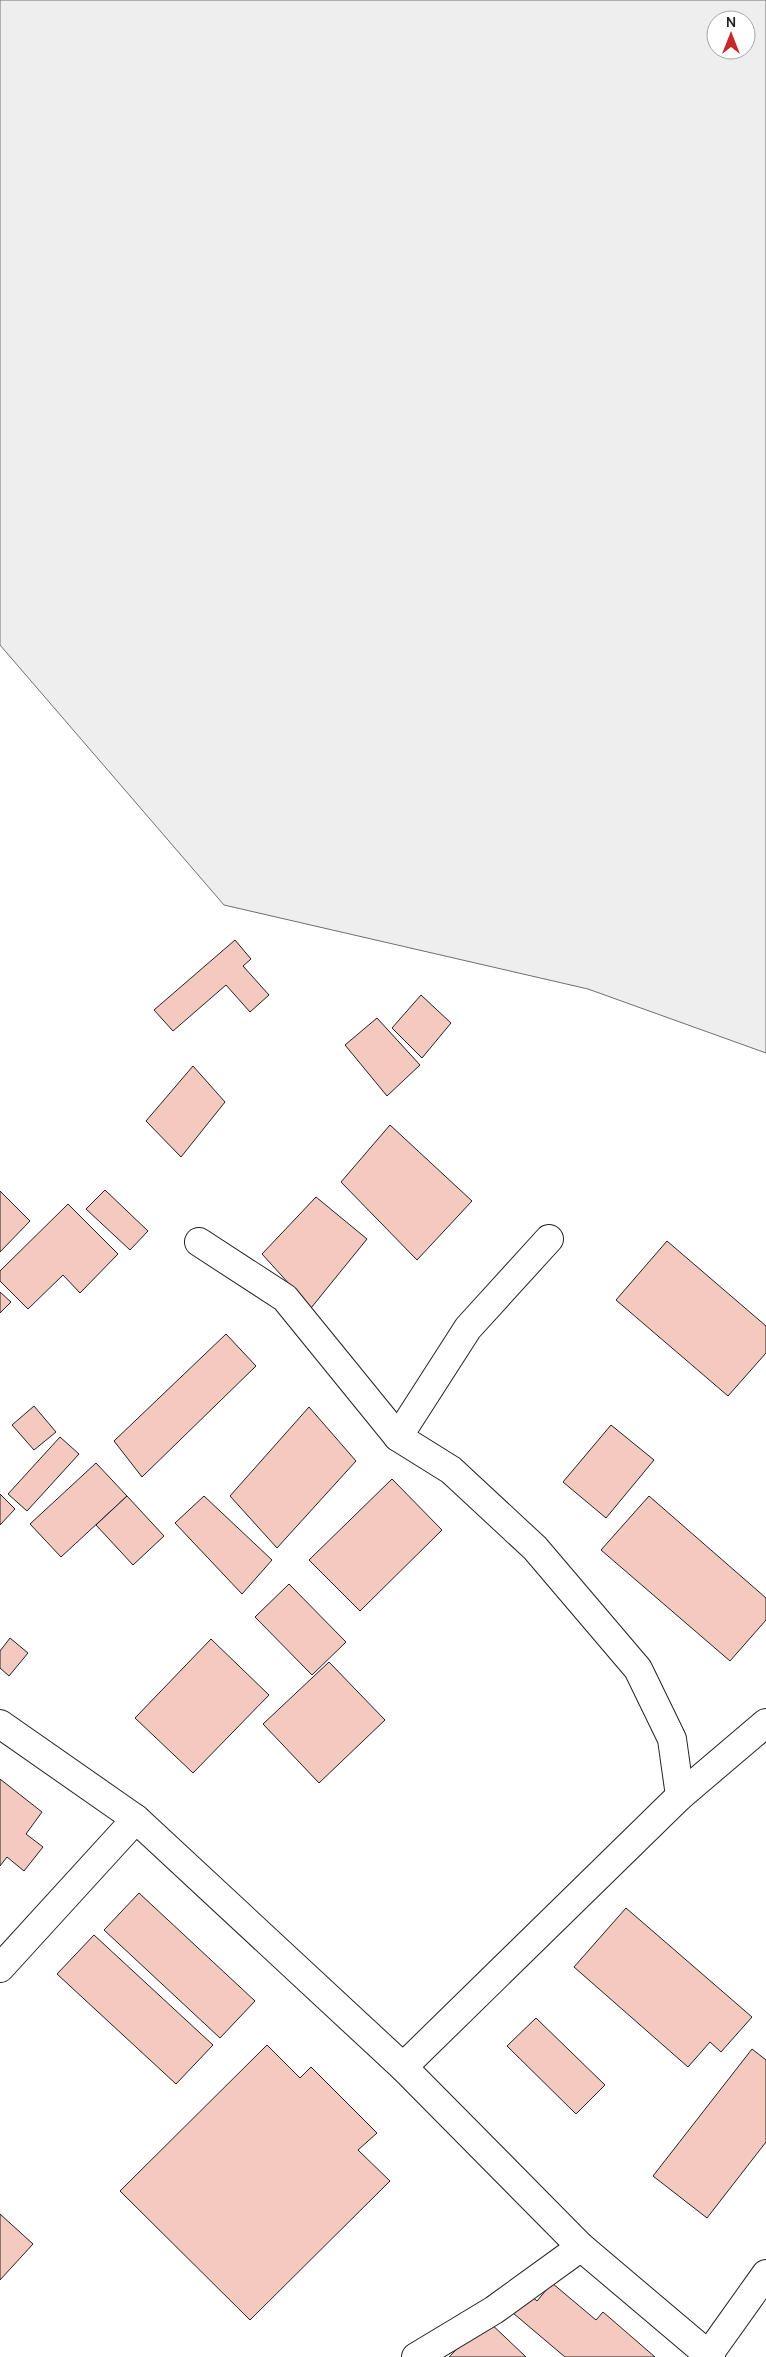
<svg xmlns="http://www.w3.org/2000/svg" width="766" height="2357" viewBox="0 0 766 2357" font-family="Manrope,sans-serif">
	<rect width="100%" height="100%" fill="#fff"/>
	<path fill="#eee" stroke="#6f6f6f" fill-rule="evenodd" d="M0,0H766V1053L588,989L224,905L0,645ZM716,20H746V50H716Z"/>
	<g fill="#f3c9c0" stroke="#222">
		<path d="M235,940L251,959L243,966L269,995L250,1012L226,985L173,1031L154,1010Z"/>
		<path d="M421,995L451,1023L422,1058L392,1028Z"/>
		<path d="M377,1018L420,1065L387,1096L345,1045Z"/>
		<path d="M193,1066L225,1102L181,1157L146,1121Z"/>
		<path d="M390,1125L472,1201L417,1260L341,1182Z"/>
		<path d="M105,1190L148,1231L130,1250L86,1209Z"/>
		<path d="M0,1191L30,1221L0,1252Z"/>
		<path d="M316,1197L367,1239L311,1308L262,1254Z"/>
		<path d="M68,1204L118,1254L80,1293L63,1275L28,1309L0,1281V1271Z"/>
		<path d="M667,1241L766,1326V1353L728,1396L616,1300Z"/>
		<path d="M0,1292L11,1302L0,1313Z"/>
		<path d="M226,1334L256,1366L142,1477L114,1441Z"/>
		<path d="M34,1406L56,1432L34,1450L12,1425Z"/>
		<path d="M309,1407L356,1461L277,1548L230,1496Z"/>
		<path d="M611,1425L654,1460L606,1518L563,1482Z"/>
		<path d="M60,1437L79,1454L27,1511L8,1494Z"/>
		<path d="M96,1463L127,1496L61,1557L30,1524Z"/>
		<path d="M392,1479L442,1530L360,1611L309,1560Z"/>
		<path d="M0,1494L15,1509L0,1525Z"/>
		<path d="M127,1496L164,1536L133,1565L96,1525Z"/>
		<path d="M204,1496L272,1560L242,1594L175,1523Z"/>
		<path d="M649,1496L766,1598V1620L730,1661L601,1550Z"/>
		<path d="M289,1584L346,1642L312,1675L255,1617Z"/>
		<path d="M10,1638L28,1653L9,1676L0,1668V1651Z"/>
		<path d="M211,1639L269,1695L193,1773L135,1718Z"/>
		<path d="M329,1662L385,1720L319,1783L263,1724Z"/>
		<path d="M0,1779L42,1812L26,1834L43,1847L24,1871L7,1857L0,1866Z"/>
		<path d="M139,1893L255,2001L220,2038L104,1930Z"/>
		<path d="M626,1908L752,2017L721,2052L710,2042L688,2067L574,1967Z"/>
		<path d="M94,1935L213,2045L176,2084L57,1974Z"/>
		<path d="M536,2018L605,2085L576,2114L507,2046Z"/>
		<path d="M267,2045L300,2078L311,2067L377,2133L358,2150L390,2181L250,2320L120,2191Z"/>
		<path d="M752,2049L766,2060V2142L707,2218L653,2176Z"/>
		<path d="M0,2214L33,2244L0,2280Z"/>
		<path d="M552,2283L596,2320L603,2312L655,2357H565L513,2313L530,2295L537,2301Z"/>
		<path d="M486,2319L526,2357H449Z"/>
	</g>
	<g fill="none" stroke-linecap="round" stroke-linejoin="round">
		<g stroke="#222" stroke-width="30">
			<g id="minor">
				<path d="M199,1242L285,1298L398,1437L451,1470L535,1548L638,1669L672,1739L680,1796"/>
				<path d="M398,1437L468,1328L549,1239"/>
				<path d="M0,1724L136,1819L403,2067L581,2247L711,2357"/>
				<path d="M0,1968L136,1819"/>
				<path d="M403,2067L680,1796L766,1723"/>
				<path d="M709,2354L766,2274"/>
				<path d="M416,2357L494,2310L581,2247"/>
			</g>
		</g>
		<use href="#minor" stroke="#fff" stroke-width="28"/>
	</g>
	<g transform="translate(731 35)"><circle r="24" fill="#ffffff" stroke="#a7a7a7"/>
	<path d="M0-4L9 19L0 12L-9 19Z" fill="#c62828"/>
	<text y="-8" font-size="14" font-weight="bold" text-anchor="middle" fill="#222222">N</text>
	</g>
</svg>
